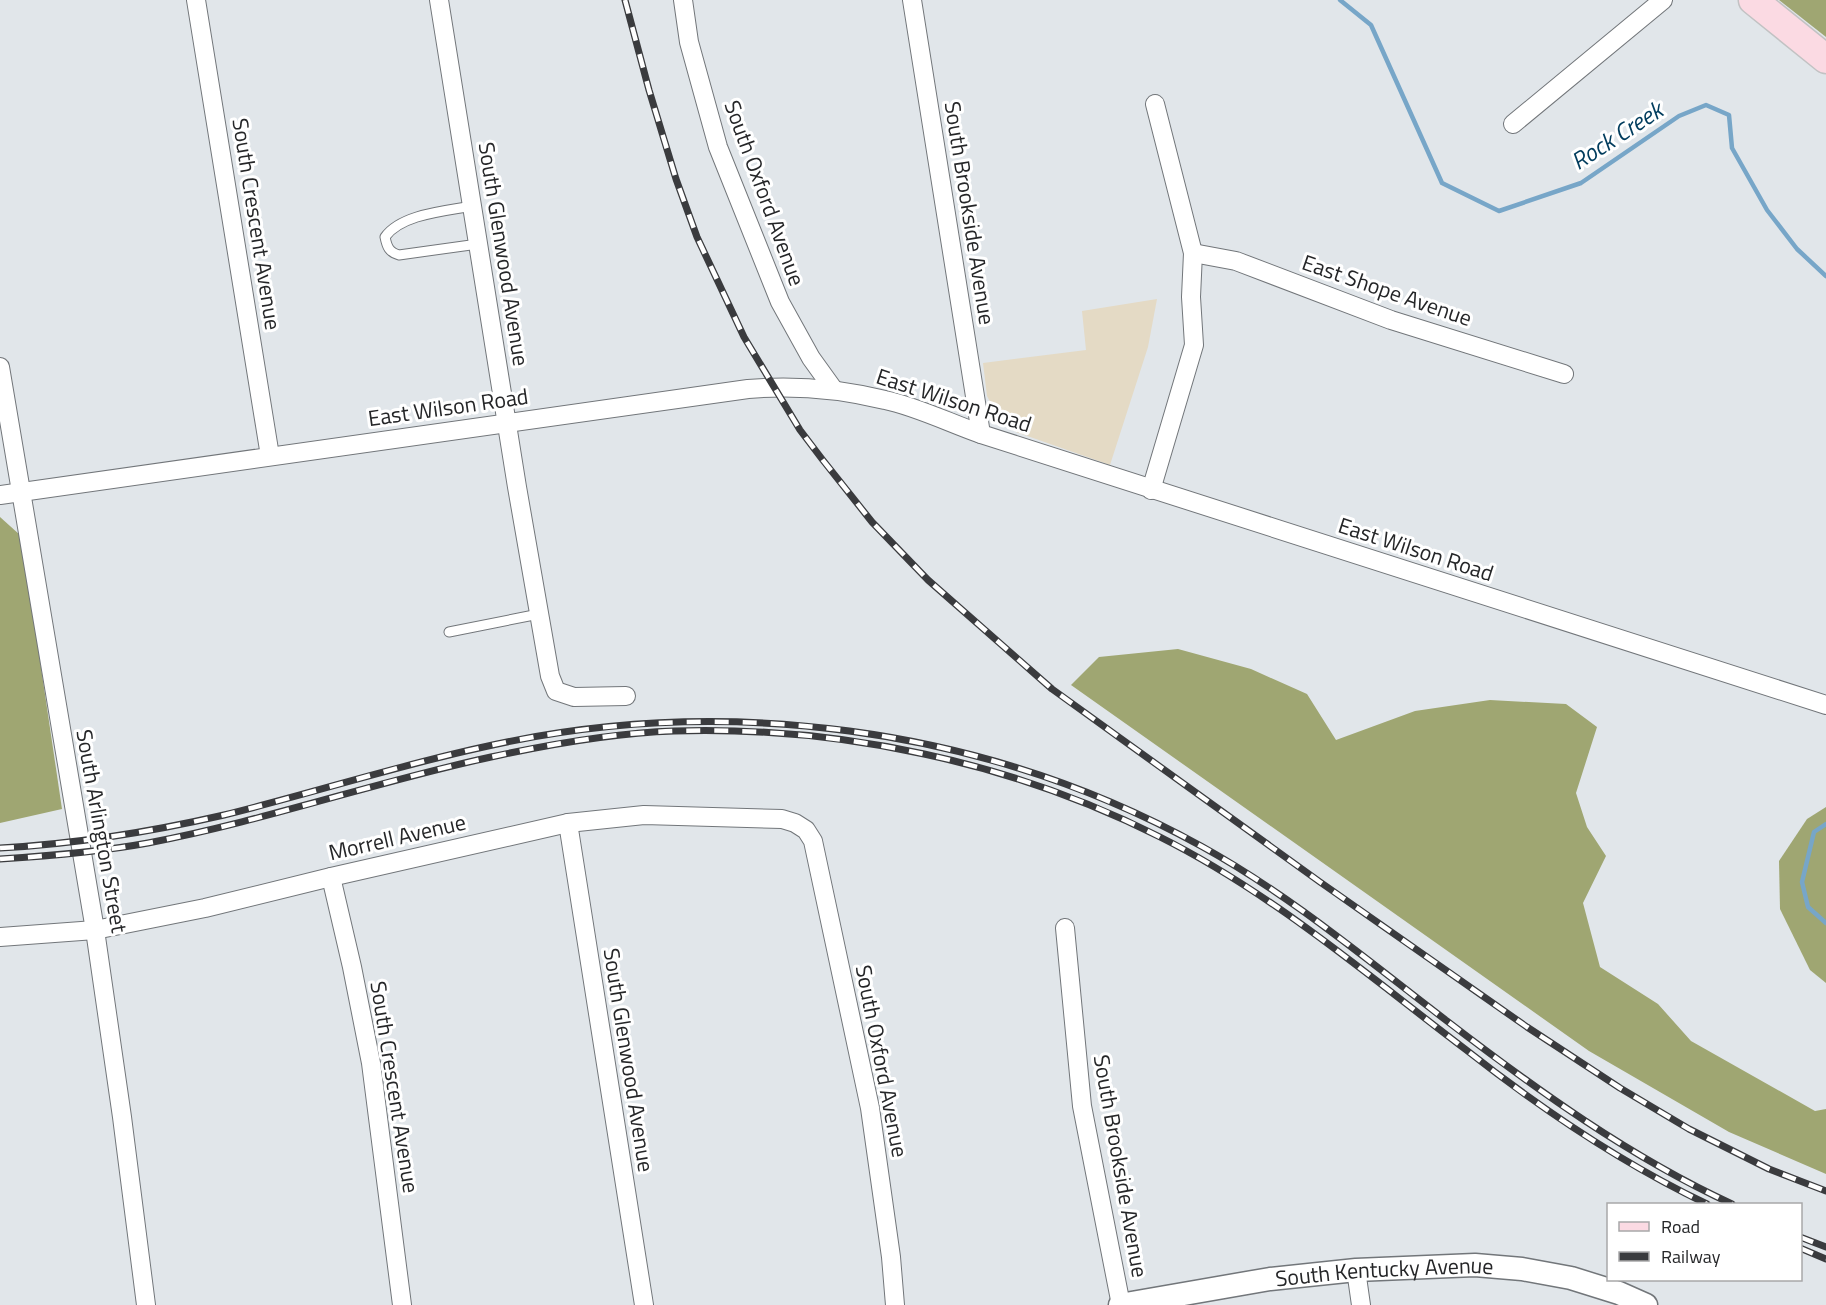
<svg xmlns="http://www.w3.org/2000/svg" width="1826" height="1305" viewBox="0 0 1826 1305" font-family="'Titillium Web',sans-serif">
	<rect width="100%" height="100%" fill="#e1e6ea"/>
	<path fill="#e4dac5" d="M1157,299L1148,347L1110,465L1016,432L997,415L987,396L983,363L1086,350L1082,311Z"/>
	<g fill="#9fa672">
		<path d="M1779,0H1826V37Z"/>
		<path d="M0,517L20,535L27,573L62,809L0,823Z"/>
		<path d="M1178,649L1251,669L1307,694L1336,740L1415,711L1490,700L1566,704L1597,727L1576,793L1587,827L1606,856L1583,903L1600,967L1658,1004L1691,1041L1815,1111L1826,1109V1174L1729,1132L1589,1051L1071,685L1099,657Z"/>
		<path d="M1826,807V983L1810,970L1780,909L1779,861L1807,819Z"/>
	</g>
	<g fill="none" stroke-linecap="round" stroke-linejoin="round">
		<g stroke="#77a6c8" stroke-width="4.5">
			<path d="M1340,0L1371,25L1442,183L1499,211L1581,183L1679,116L1706,105L1729,115L1732,148L1767,210L1797,249L1826,276"/>
			<path d="M1826,824L1814,832L1802,882L1808,907L1826,923"/>
		</g>
		<g stroke="#72767a" stroke-width="11">
			<g id="service">
				<path d="M472,206C446,211 401,214 385,237C387,247 389,252 399,255L478,244"/>
				<path d="M449,632L539,614"/>
			</g>
		</g>
		<g stroke="#72767a" stroke-width="20">
			<g id="minor">
				<path d="M196,0L270,456"/>
				<path d="M439,0L517,487L550,676L556,691L574,697L626,696"/>
				<path d="M683,0L689,42L718,147L780,302L811,358L834,390"/>
				<path d="M912,0L981,434"/>
				<path d="M1513,124L1663,0"/>
				<path d="M1193,253L1236,261L1391,320L1564,374"/>
				<path d="M0,367L95,930L122,1117L146,1305"/>
				<path d="M1151,490L1194,345L1191,297L1193,253L1155,104"/>
				<path d="M0,495L748,389C794,385 840,389 885,400C915,406 952,424 981,434L1826,705"/>
				<path d="M568,823L644,1305"/>
				<path d="M331,877L352,967L371,1063L402,1305"/>
				<path d="M1065,928L1082,1106L1121,1305"/>
				<path d="M0,937L95,930L205,908L331,877L568,823L644,815L782,819L795,823L806,830L813,841L870,1108L891,1257L895,1305"/>
				<path d="M1356,1270L1361,1305"/>
			</g>
		</g>
		<g stroke="#72767a" stroke-width="25">
			<g id="tertiary">
				<path id="s1" d="M1120,1305L1270,1279L1356,1270L1475,1265L1522,1269L1571,1278L1619,1293L1646,1305"/>
			</g>
		</g>
		<g stroke="#c2c2c3" stroke-width="31">
			<path id="primary" d="M1753,0L1826,59"/>
		</g>
		<use href="#service" stroke="#fff" stroke-width="9"/>
		<use href="#minor" stroke="#fff" stroke-width="18"/>
		<use href="#tertiary" stroke="#fff" stroke-width="22"/>
		<use href="#primary" stroke="#fbdae3" stroke-width="28"/>
		<g stroke="#3a3b3e" stroke-width="7">
			<g id="rail">
				<path d="M625,0L649,90L676,179L697,237L744,337L800,430L822,459L872,522L928,580L1052,689L1320,882L1527,1027L1620,1088L1689,1129L1769,1169L1826,1191"/>
				<path d="M0,848C75,844 150,832 224,815C309,794 393,767 479,748C721,692 984,726 1201,846C1290,895 1367,960 1447,1021C1537,1090 1630,1157 1732,1204"/>
				<path d="M0,859C49,856 99,852 148,843C264,821 375,782 491,757C551,744 613,733 674,731C841,726 1012,762 1160,837C1272,893 1366,974 1465,1049C1540,1108 1621,1163 1707,1204"/>
				<path d="M1800,1237L1826,1247"/>
				<path d="M1800,1248L1826,1259"/>
			</g>
		</g>
		<use href="#rail" stroke="#fff" stroke-width="4.5" stroke-dasharray="14" stroke-linecap="butt"/>
	</g>
	<g text-anchor="middle" stroke-width="6" stroke-linejoin="round" paint-order="stroke">
		<g font-size="22" fill="#252628" stroke="#fff">
			<text transform="translate(765 193) rotate(70)" y="8">South Oxford Avenue</text>
			<text transform="translate(970 213) rotate(81)" y="8">South Brookside Avenue</text>
			<text transform="translate(257 224) rotate(81)" y="8">South Crescent Avenue</text>
			<text transform="translate(504 254) rotate(81)" y="8">South Glenwood Avenue</text>
			<text transform="translate(1387 290) rotate(19)" y="8">East Shope Avenue</text>
			<text transform="translate(954 400) rotate(18)" y="8">East Wilson Road</text>
			<text transform="translate(448 407) rotate(-8)" y="8">East Wilson Road</text>
			<text transform="translate(1416 549) rotate(18)" y="8">East Wilson Road</text>
			<text transform="translate(102 831) rotate(80)" y="8">South Arlington Street</text>
			<text transform="translate(397 837) rotate(-13)" y="8">Morrell Avenue</text>
			<text transform="translate(629 1060) rotate(81)" y="8">South Glenwood Avenue</text>
			<text transform="translate(882 1061) rotate(79)" y="8">South Oxford Avenue</text>
			<text transform="translate(395 1087) rotate(81)" y="8">South Crescent Avenue</text>
			<text transform="translate(1121 1166) rotate(80)" y="8">South Brookside Avenue</text>
			<text dy="8" stroke="none"><textPath href="#s1" startOffset="267">South Kentucky Avenue</textPath></text>
		</g>
		<g font-size="24" font-style="italic" fill="#003c5d" stroke="#fff">
			<text transform="translate(1617 136) rotate(-33)" y="8">Rock Creek</text>
		</g>
	</g>
	<rect x="1607" y="1203" width="195" height="78" fill="#ffffff" stroke="#a8a8a9" stroke-width="1.5"/>
	<rect x="1619" y="1222" width="30" height="9" fill="#fbdae3" stroke="#a8a8a9" stroke-width="1.5"/>
	<text x="1661" y="1233" font-size="18" fill="#252628">Road</text>
	<rect x="1619" y="1252" width="30" height="9" fill="#3a3b3e" stroke="#a8a8a9" stroke-width="1.5"/>
	<text x="1661" y="1263" font-size="18" fill="#252628">Railway</text>
</svg>
